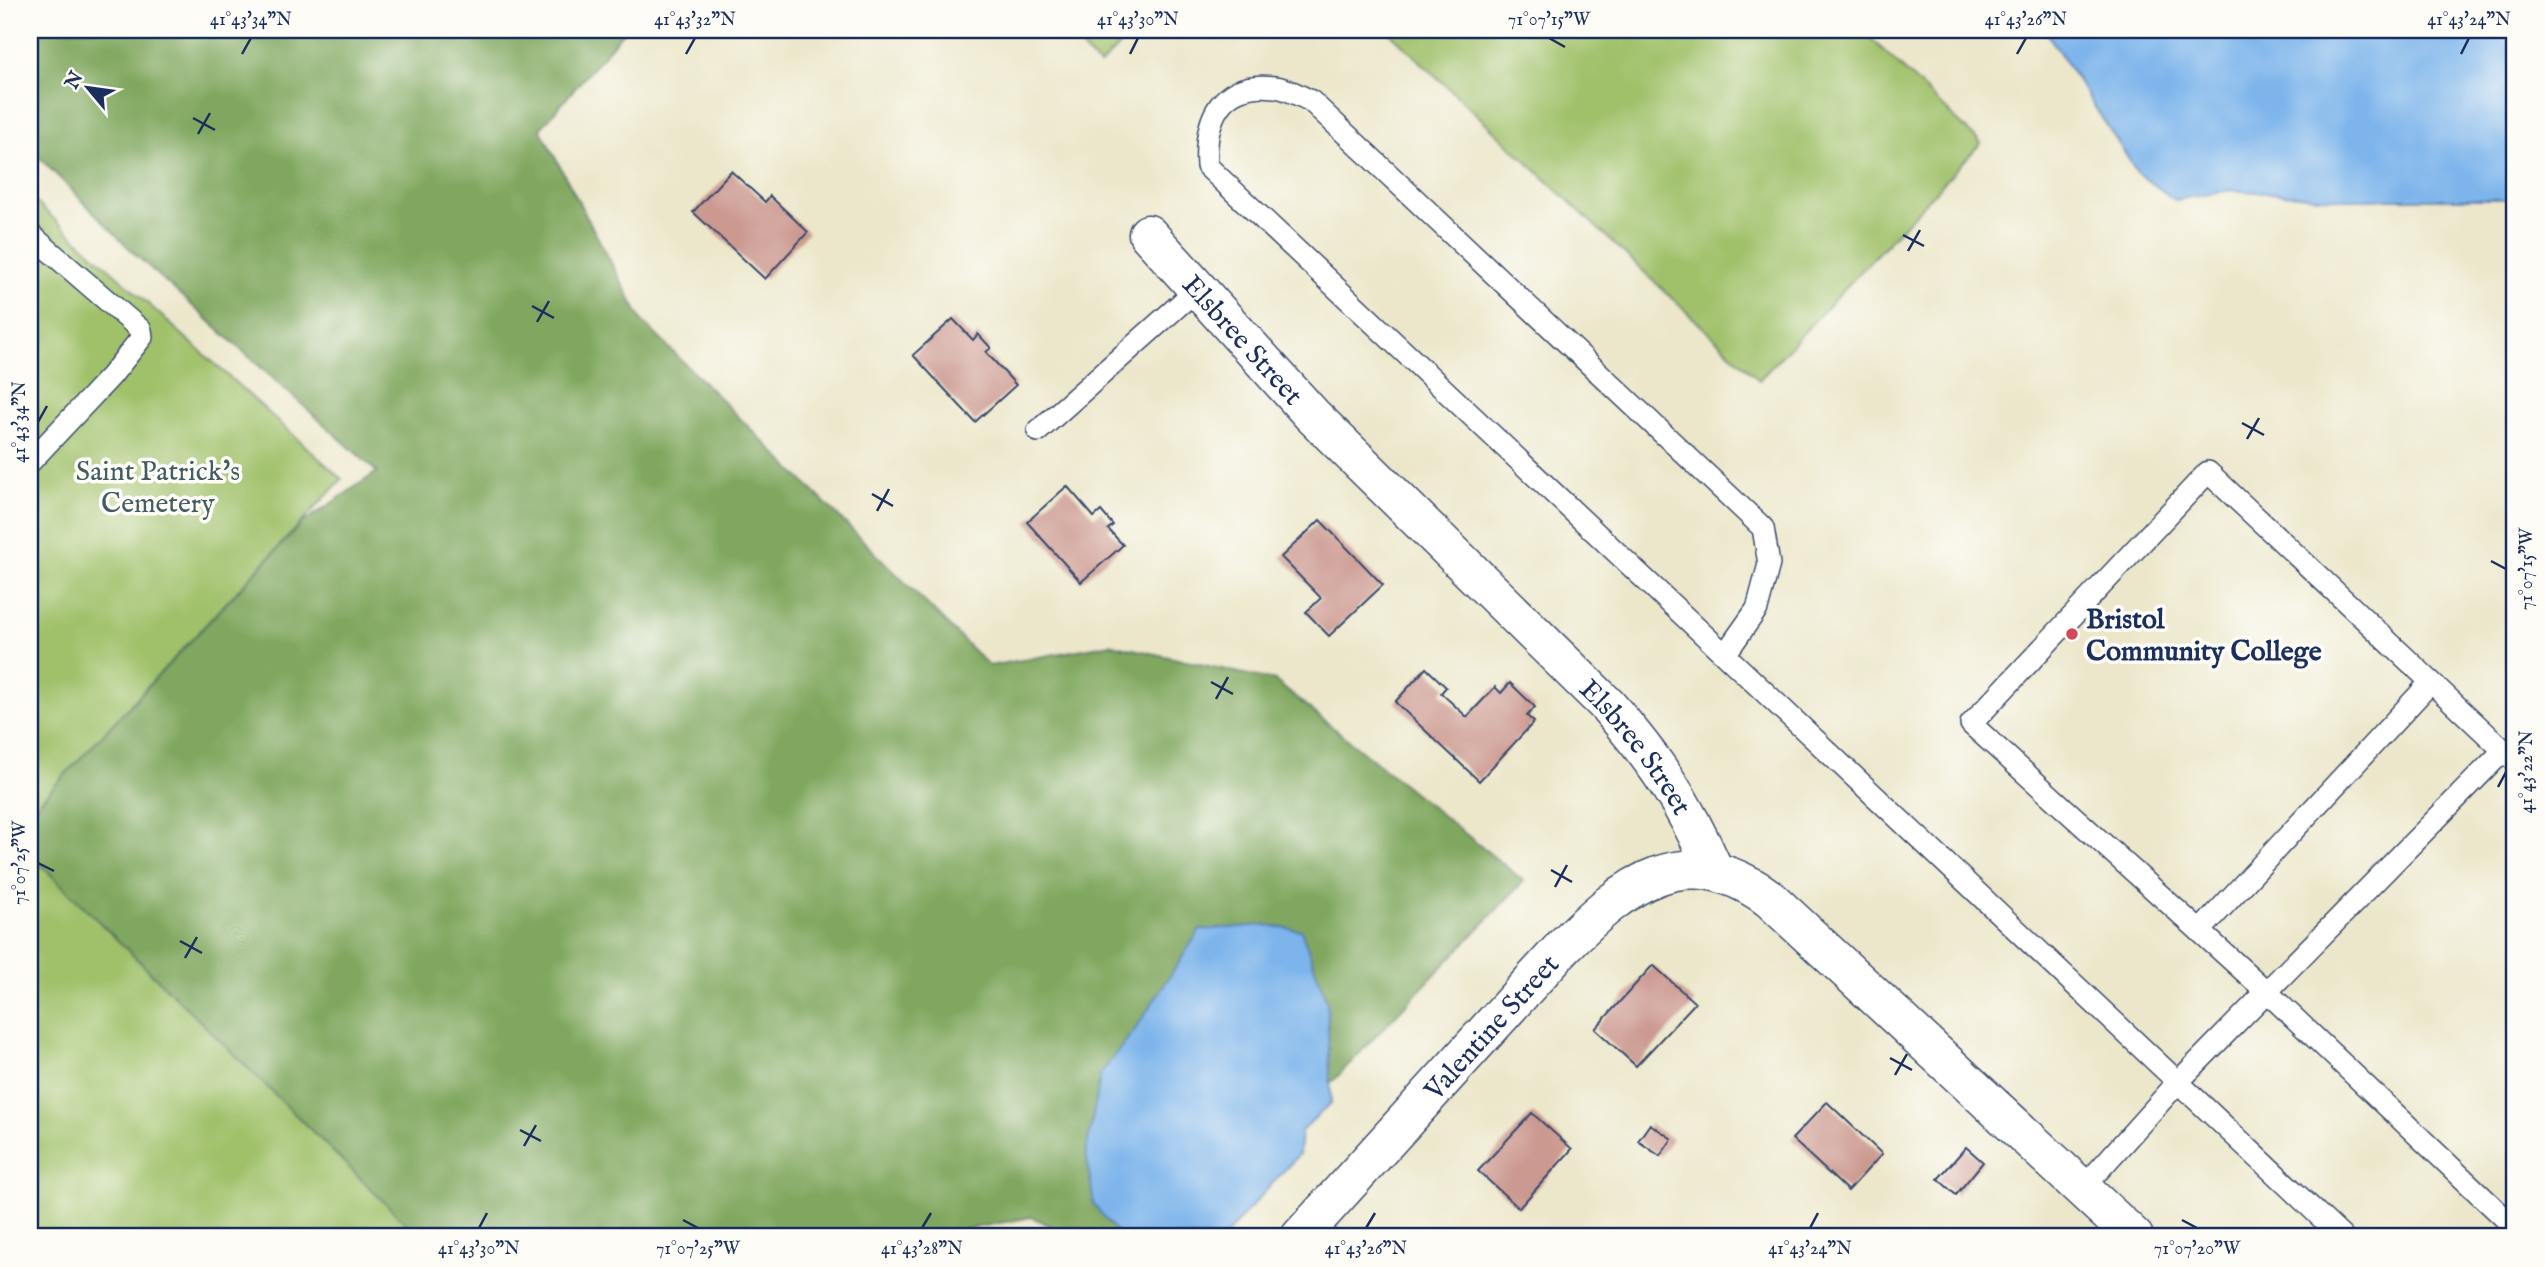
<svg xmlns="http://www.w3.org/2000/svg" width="2545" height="1267" viewBox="0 0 2545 1267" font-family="'IM FELL English',serif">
	<rect width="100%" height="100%" fill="#fdfcf7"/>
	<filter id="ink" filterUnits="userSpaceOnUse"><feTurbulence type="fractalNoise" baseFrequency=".0143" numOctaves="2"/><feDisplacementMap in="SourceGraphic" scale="14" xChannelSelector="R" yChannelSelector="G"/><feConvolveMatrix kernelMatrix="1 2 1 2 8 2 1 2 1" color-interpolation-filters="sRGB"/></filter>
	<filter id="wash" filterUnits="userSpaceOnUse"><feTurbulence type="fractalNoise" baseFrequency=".00686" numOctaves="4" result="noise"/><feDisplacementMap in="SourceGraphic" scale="28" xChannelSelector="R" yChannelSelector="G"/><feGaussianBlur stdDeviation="1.57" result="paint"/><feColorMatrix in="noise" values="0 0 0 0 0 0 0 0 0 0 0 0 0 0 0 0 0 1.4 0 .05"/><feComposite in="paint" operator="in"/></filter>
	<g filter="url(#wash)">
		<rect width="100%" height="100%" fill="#ece7cb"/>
		<g fill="#a0c16a" stroke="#5e7864" stroke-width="2">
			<path d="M1063,30H1134L1100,65Z"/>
			<path d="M1387,30H1862L1981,143L1759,380Z"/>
			<path d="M30,197L342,479L30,812Z"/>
			<path d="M30,854L420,1237H30Z"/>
		</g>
		<path fill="#80a75e" stroke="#4e6b5e" stroke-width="2" d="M30,30H625L540,129L642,321L989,666L1111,644L1275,681L1524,881L1184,1237H1074L1032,1217L924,1237H420L30,854V812L301,524L377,472L137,256L30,148Z"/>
		<g fill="#7bb4eb" stroke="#4b72a4" stroke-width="2">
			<path d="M2045,30H2515V199H2346L2233,190L2175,200L2137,172Z"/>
			<path d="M1265,925L1301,930L1327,1002L1331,1103L1301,1131L1299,1154L1224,1237H1135L1116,1232L1094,1205L1086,1152L1101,1073L1136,1028L1200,930Z"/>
		</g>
		<g id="blocks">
			<g fill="#cb9990">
				<path d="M731,171L765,202L770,196L808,232L765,279L693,212Z"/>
				<path d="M953,319L973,340L978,334L991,348L986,352L1016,385L975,422L913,355Z"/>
				<path d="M1067,486L1094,517L1101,511L1113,525L1108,529L1123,545L1081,582L1027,522Z"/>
				<path d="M1320,520L1383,585L1329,636L1306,612L1321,598L1281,557Z"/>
				<path d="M1426,668L1446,687L1441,693L1467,717L1495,687L1501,693L1510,683L1535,707L1527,716L1534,722L1479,781L1395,702Z"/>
				<path d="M1653,965L1695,1003L1636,1066L1595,1029Z"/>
				<path d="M1827,1102L1882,1154L1848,1191L1792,1139Z"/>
				<path d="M1532,1113L1572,1149L1519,1208L1478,1171Z"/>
				<path d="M1650,1124L1672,1139L1660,1156L1638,1141Z"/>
				<path d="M1966,1147L1983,1162L1956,1195L1938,1179Z"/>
			</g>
		</g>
	</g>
	<g filter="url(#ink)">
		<use href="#blocks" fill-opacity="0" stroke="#3a4b6e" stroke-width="2"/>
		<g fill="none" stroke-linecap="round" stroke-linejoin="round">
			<g stroke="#3a4b6e" stroke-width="24">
				<g id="lane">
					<path d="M30,234L141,330L142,337L111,376L30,462"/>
					<path d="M1038,431L1196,290"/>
					<path d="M1726,653L1757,609L1769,564L1763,528L1311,101C1300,96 1287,88 1275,87C1221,80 1204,118 1207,166C1586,523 1966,878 2342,1237"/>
					<path d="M2515,761L2208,472L1971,724L2267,992L2515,1228"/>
					<path d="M2200,931L2431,682"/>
					<path d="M2082,1189L2179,1081L2504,750"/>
				</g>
			</g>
			<g stroke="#3a4b6e" stroke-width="41">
				<g id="street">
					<path id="s1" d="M1148,234L1312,415L1607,705C1657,762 1683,801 1714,870"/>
				</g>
			</g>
			<g stroke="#3a4b6e" stroke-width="41">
				<g id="secondary">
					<path id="s2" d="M1300,1237L1562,948C1625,884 1685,836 1770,899L2134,1237"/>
				</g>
			</g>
			<use href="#lane" stroke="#fff" stroke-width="21"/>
			<use href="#street" stroke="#fff" stroke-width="38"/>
			<use href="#secondary" stroke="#fff" stroke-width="38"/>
		</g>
	</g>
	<path fill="none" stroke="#1b2f5e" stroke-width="2.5" d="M1549,38L1565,47M242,54L251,38M686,54L695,38M1130,54L1138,38M2017,54L2026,38M2461,54L2469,38M193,118L215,130M198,134L210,113M1903,235L1924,246M1908,251L1920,230M532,306L554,318M537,322L549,301M38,422L47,406M2242,423L2264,435M2247,439L2259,418M872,494L893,506M877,511L889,489M2491,561L2506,569M1211,682L1233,694M1216,699L1228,677M2498,787L2506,772M38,863L54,871M1551,870L1572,882M1555,887L1567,865M180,941L202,953M185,958L197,937M1890,1058L1912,1070M1895,1075L1907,1054M520,1130L541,1141M524,1146L536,1125M683,1220L698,1228M2182,1220L2197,1228M479,1228L487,1213M922,1228L931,1213M1366,1228L1375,1213M1810,1228L1818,1213"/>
	<circle fill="#d1495b" stroke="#fdfcf7" stroke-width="2.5" cx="2072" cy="634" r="7"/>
	<g text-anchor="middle" stroke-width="7" stroke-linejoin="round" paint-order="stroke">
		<g font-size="28" fill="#1b2f5e" stroke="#fdfcf7">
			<text dy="10" stroke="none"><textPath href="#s1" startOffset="142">Elsbree Street</textPath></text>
			<text dy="10" stroke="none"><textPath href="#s1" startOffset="709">Elsbree Street</textPath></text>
			<text dy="10" stroke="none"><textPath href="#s2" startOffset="284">Valentine Street</textPath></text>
		</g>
		<g font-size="28" fill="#435b62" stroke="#fdfcf7">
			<text x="158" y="480">Saint Patrick's<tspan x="158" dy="32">Cemetery</tspan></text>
		</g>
		<g font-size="28" font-weight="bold" fill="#1b2f5e" stroke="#fdfcf7" text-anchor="start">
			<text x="2086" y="628">Bristol<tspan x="2086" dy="32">Community College</tspan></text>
		</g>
	</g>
	<rect width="2545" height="1267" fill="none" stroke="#fdfcf7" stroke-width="77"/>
	<g transform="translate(88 88) rotate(299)" stroke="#fdfcf7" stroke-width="5" paint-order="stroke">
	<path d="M0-5L12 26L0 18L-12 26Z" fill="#1b2f5e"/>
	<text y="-10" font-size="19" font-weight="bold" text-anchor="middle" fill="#1b2f5e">N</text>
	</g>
	<rect x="38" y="38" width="2468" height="1190" fill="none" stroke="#1b2f5e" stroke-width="2.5"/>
	<g font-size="18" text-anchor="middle" fill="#1b2f5e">
		<text x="251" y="25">41°43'34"N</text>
		<text x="695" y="25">41°43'32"N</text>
		<text x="1138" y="25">41°43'30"N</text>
		<text x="1549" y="25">71°07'15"W</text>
		<text x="2026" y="25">41°43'26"N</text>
		<text x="2469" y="25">41°43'24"N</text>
		<text transform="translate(19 422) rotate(-90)" y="6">41°43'34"N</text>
		<text transform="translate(2526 569) rotate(-90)" y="6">71°07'15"W</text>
		<text transform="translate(2526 772) rotate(-90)" y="6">41°43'22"N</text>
		<text transform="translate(19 863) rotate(-90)" y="6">71°07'25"W</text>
		<text x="479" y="1254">41°43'30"N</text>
		<text x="698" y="1254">71°07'25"W</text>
		<text x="922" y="1254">41°43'28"N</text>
		<text x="1366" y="1254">41°43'26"N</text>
		<text x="1810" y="1254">41°43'24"N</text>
		<text x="2197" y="1254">71°07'20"W</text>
	</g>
</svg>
